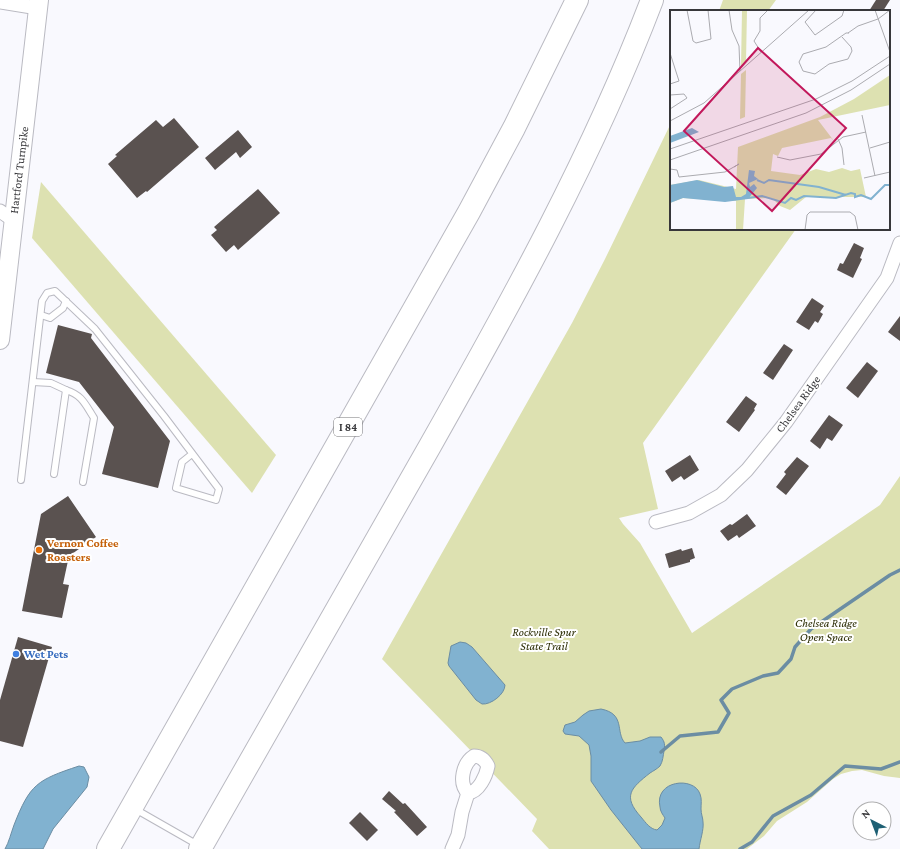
<svg xmlns="http://www.w3.org/2000/svg" width="900" height="849" viewBox="0 0 900 849" font-family="'Crimson Pro',serif">
	<rect width="100%" height="100%" fill="#f9f9fe"/>
	<g fill="#dde1b1">
		<path d="M723,0H776L768,11H719Z"/>
		<path d="M671,123V229H796L643,443L658,509L619,518L623,524L640,543L692,633L880,505L900,476V778L884,776L862,770L852,771L841,774L833,779L807,802L777,821L764,836L747,849H549L532,831L537,819L382,659L572,323L605,259Z"/>
		<path d="M41,182L276,455L252,493L32,238Z"/>
	</g>
	<g fill="#81b2d0" stroke="#6b8da3">
		<path d="M460,642L466,643L472,647L505,685C505,694 491,705 482,704L476,700L449,666L448,663L451,646Z"/>
		<path d="M601,709C626,714 615,732 625,743L640,741L650,737H661C665,742 665,745 664,751C663,756 663,761 660,766C657,769 653,771 650,773C631,788 622,796 641,817C646,823 650,829 657,830L662,825L665,818C663,815 660,811 660,807C654,780 694,776 700,794C702,799 701,804 701,809C701,814 703,818 703,822C704,830 700,840 699,849H642L611,810L591,781V756L589,745L579,736L565,734L563,731L565,725L575,722L583,715L589,711Z"/>
		<path d="M79,766L84,767L89,777L87,787L53,829L43,849H5C9,842 11,833 14,825C30,784 37,780 79,766Z"/>
	</g>
	<g fill="none" stroke-linecap="round" stroke-linejoin="round">
		<g stroke="#6b8da3" stroke-width="3.5">
			<path d="M661,752L680,736L718,732L729,713L721,700L732,689L763,676L778,673L791,659L795,647L811,629L890,575L900,570"/>
			<path d="M740,849L752,842L773,816L811,795L845,766L881,769L900,762"/>
		</g>
	</g>
	<g fill="#5a5250">
		<path d="M876,0H890L883,11H869Z"/>
		<path d="M174,118L199,147L147,192L146,191L137,198L108,164L117,156L115,155L156,120L163,127Z"/>
		<path d="M238,130L252,147L240,158L236,152L215,170L205,158Z"/>
		<path d="M258,189L280,213L238,250L234,245L226,252L211,235L217,230L214,227Z"/>
		<path d="M854,243L864,248L860,258L862,259L853,278L837,270L840,263L843,264Z"/>
		<path d="M812,298L824,306L820,312L823,314L818,323L815,321L809,330L796,322Z"/>
		<path d="M900,316V341L888,332Z"/>
		<path d="M58,325L92,334L91,338L170,441L158,488L102,474L114,427L79,382L46,373Z"/>
		<path d="M784,344L793,350L773,380L763,373Z"/>
		<path d="M867,362L878,371L858,398L846,388Z"/>
		<path d="M746,396L757,404L754,409L755,410L739,432L726,422Z"/>
		<path d="M829,415L843,425L832,441L827,438L820,449L810,441Z"/>
		<path d="M690,455L699,470L684,480L681,476L672,482L665,471Z"/>
		<path d="M797,457L809,466L786,495L776,487L786,474L784,472Z"/>
		<path d="M68,496L96,537L69,556L63,584L69,585L62,618L22,611L41,514Z"/>
		<path d="M747,514L756,526L739,538L737,535L728,541L720,531L730,524L732,525Z"/>
		<path d="M692,548L695,558L690,560V562L669,568L665,554L681,549L682,551Z"/>
		<path d="M18,637L52,647L23,747L0,741V700Z"/>
		<path d="M389,791L403,804L405,803L427,827L417,836L394,812L396,811L382,799Z"/>
		<path d="M360,812L378,830L367,841L349,823Z"/>
	</g>
	<g fill="none" stroke-linecap="round" stroke-linejoin="round">
		<g stroke="#babac2" stroke-width="8">
			<g id="lane">
				<path d="M41,315L50,318L63,308L66,301"/>
				<path d="M33,382L51,383L66,390"/>
				<path d="M54,474L66,390C82,395 85,404 94,418L83,482"/>
				<path d="M21,480L42,301L47,293L55,291L95,329L164,416L219,489L216,500L176,488L182,462L192,454"/>
				<path d="M135,809L198,845"/>
			</g>
		</g>
		<g stroke="#babac2" stroke-width="15">
			<g id="street">
				<path d="M0,2L38,8"/>
				<path d="M0,211L13,220"/>
				<path d="M656,522L689,513L721,495L747,470L786,422L887,278L900,243"/>
				<path d="M474,756C481,756 485,760 488,766C486,776 479,792 468,793C458,783 463,763 474,756Z"/>
				<path d="M452,849L458,835L462,812L468,793"/>
			</g>
		</g>
		<g stroke="#babac2" stroke-width="20">
			<path id="secondary" d="M0,340L39,0"/>
		</g>
		<g stroke="#babac2" stroke-width="24">
			<g id="highway">
				<path d="M108,849L469,212L514,128L577,0"/>
				<path d="M200,849C277,714 354,580 430,446C512,301 593,155 652,0"/>
			</g>
		</g>
		<use href="#lane" stroke="#fff" stroke-width="6"/>
		<use href="#street" stroke="#fff" stroke-width="13"/>
		<use href="#secondary" stroke="#fff" stroke-width="18"/>
		<use href="#highway" stroke="#fff" stroke-width="22"/>
	</g>
	<circle fill="#e8710a" stroke="#fff" stroke-width="1.5" cx="39" cy="550" r="4"/>
	<circle fill="#3f7fe0" stroke="#fff" stroke-width="1.5" cx="16" cy="654" r="4"/>
	<g text-anchor="middle" stroke-width="4" stroke-linejoin="round" paint-order="stroke">
		<rect fill="#fff" stroke="#737375" stroke-width="1" x="334" y="418" width="28" height="18" rx="3"/>
		<g font-size="11" font-weight="bold" fill="#37373a">
			<text x="348" y="431">I 84</text>
		</g>
		<g font-size="12" fill="#37373a" stroke="#fff">
			<text transform="translate(19 170) rotate(-83)" y="4">Hartford Turnpike</text>
			<text transform="translate(798 404) rotate(-54)" y="4">Chelsea Ridge</text>
		</g>
		<g font-size="12" font-weight="bold" fill="#c56008" stroke="#fff" text-anchor="start">
			<text x="47" y="547">Vernon Coffee<tspan x="47" dy="14">Roasters</tspan></text>
		</g>
		<g font-size="12" font-style="italic" fill="#2c2d04" stroke="#fff">
			<text x="826" y="627">Chelsea Ridge<tspan x="826" dy="14">Open Space</tspan></text>
			<text x="544" y="636">Rockville Spur<tspan x="544" dy="14">State Trail</tspan></text>
		</g>
		<g font-size="12" font-weight="bold" fill="#366cbe" stroke="#fff" text-anchor="start">
			<text x="24" y="658">Wet Pets</text>
		</g>
	</g>
	<g transform="translate(670 10)">
		<rect width="220" height="220" fill="#f9f9fe"/>
		<path d="M72,0H77L76,52L71,57ZM76,60L75,107L70,109L71,64ZM220,65V95L148,110L164,131L161,128L112,138L108,146L103,144L101,161L130,165L146,159L159,162L172,158L181,161L190,159L196,187H136L120,200L110,196L102,188L75,189L73,220H66V191L13,188L0,193V175L29,170L66,179L68,137L150,107L184,89Z" fill="#dde1b1"/>
		<path d="M22,118L29,122L0,133V126ZM79,160L85,161L84,166L88,169L79,173L80,177L84,174L87,178L78,189L55,192L13,188L0,193V175L27,170L54,177L63,176L66,187H71L76,184Z" fill="#81b2d0"/>
		<path fill="none" stroke="#81b2d0" stroke-width="2" d="M87,170L94,173L99,170L149,177L176,185M78,188L92,186L115,193L121,188L126,190L134,186L166,188L181,183L185,184V187L191,185L201,189L215,175H220V179"/>
		<path fill="none" stroke="#ababb0" stroke-width="1" d="M17,0L23,31L26,33L41,29L38,0M59,0L62,20L69,36L70,61M146,0L135,12L145,25L172,6L174,0M205,0L220,42M208,9L220,0M178,23L188,16L208,9M172,27L181,37L182,41L178,49L159,54L145,64L133,61L129,52L133,44L156,37L176,23H179M91,42L84,31L90,21V8L98,0M0,43L9,71L0,74M0,85L14,84L17,88L0,99M192,105L205,166M0,111L34,93L139,0M168,129L172,138L174,155M200,138L220,132M0,139L146,89L182,71L220,46M107,147L120,150L151,144L173,127L196,122M0,150L136,103L181,80L220,54M0,159L7,160L9,167L55,162L69,154L64,157M194,168L220,162M135,220L137,205L140,202H180L185,206L188,220"/>
		<path fill="#c2185b" fill-opacity="0.15" stroke="#c2185b" stroke-width="2" d="M88,38L176,118L102,201L14,121Z"/>
		<rect width="220" height="220" fill="none" stroke="#37373a" stroke-width="2"/>
	</g>
	<g transform="translate(872 821) rotate(318)"><circle r="19" fill="#ffffff" stroke="#afafb0"/>
	<path d="M0-3L7 15L0 10L-7 15Z" fill="#1e6074"/>
	<text y="-6" font-size="11" font-weight="bold" text-anchor="middle" fill="#37373a">N</text>
	</g>
</svg>
